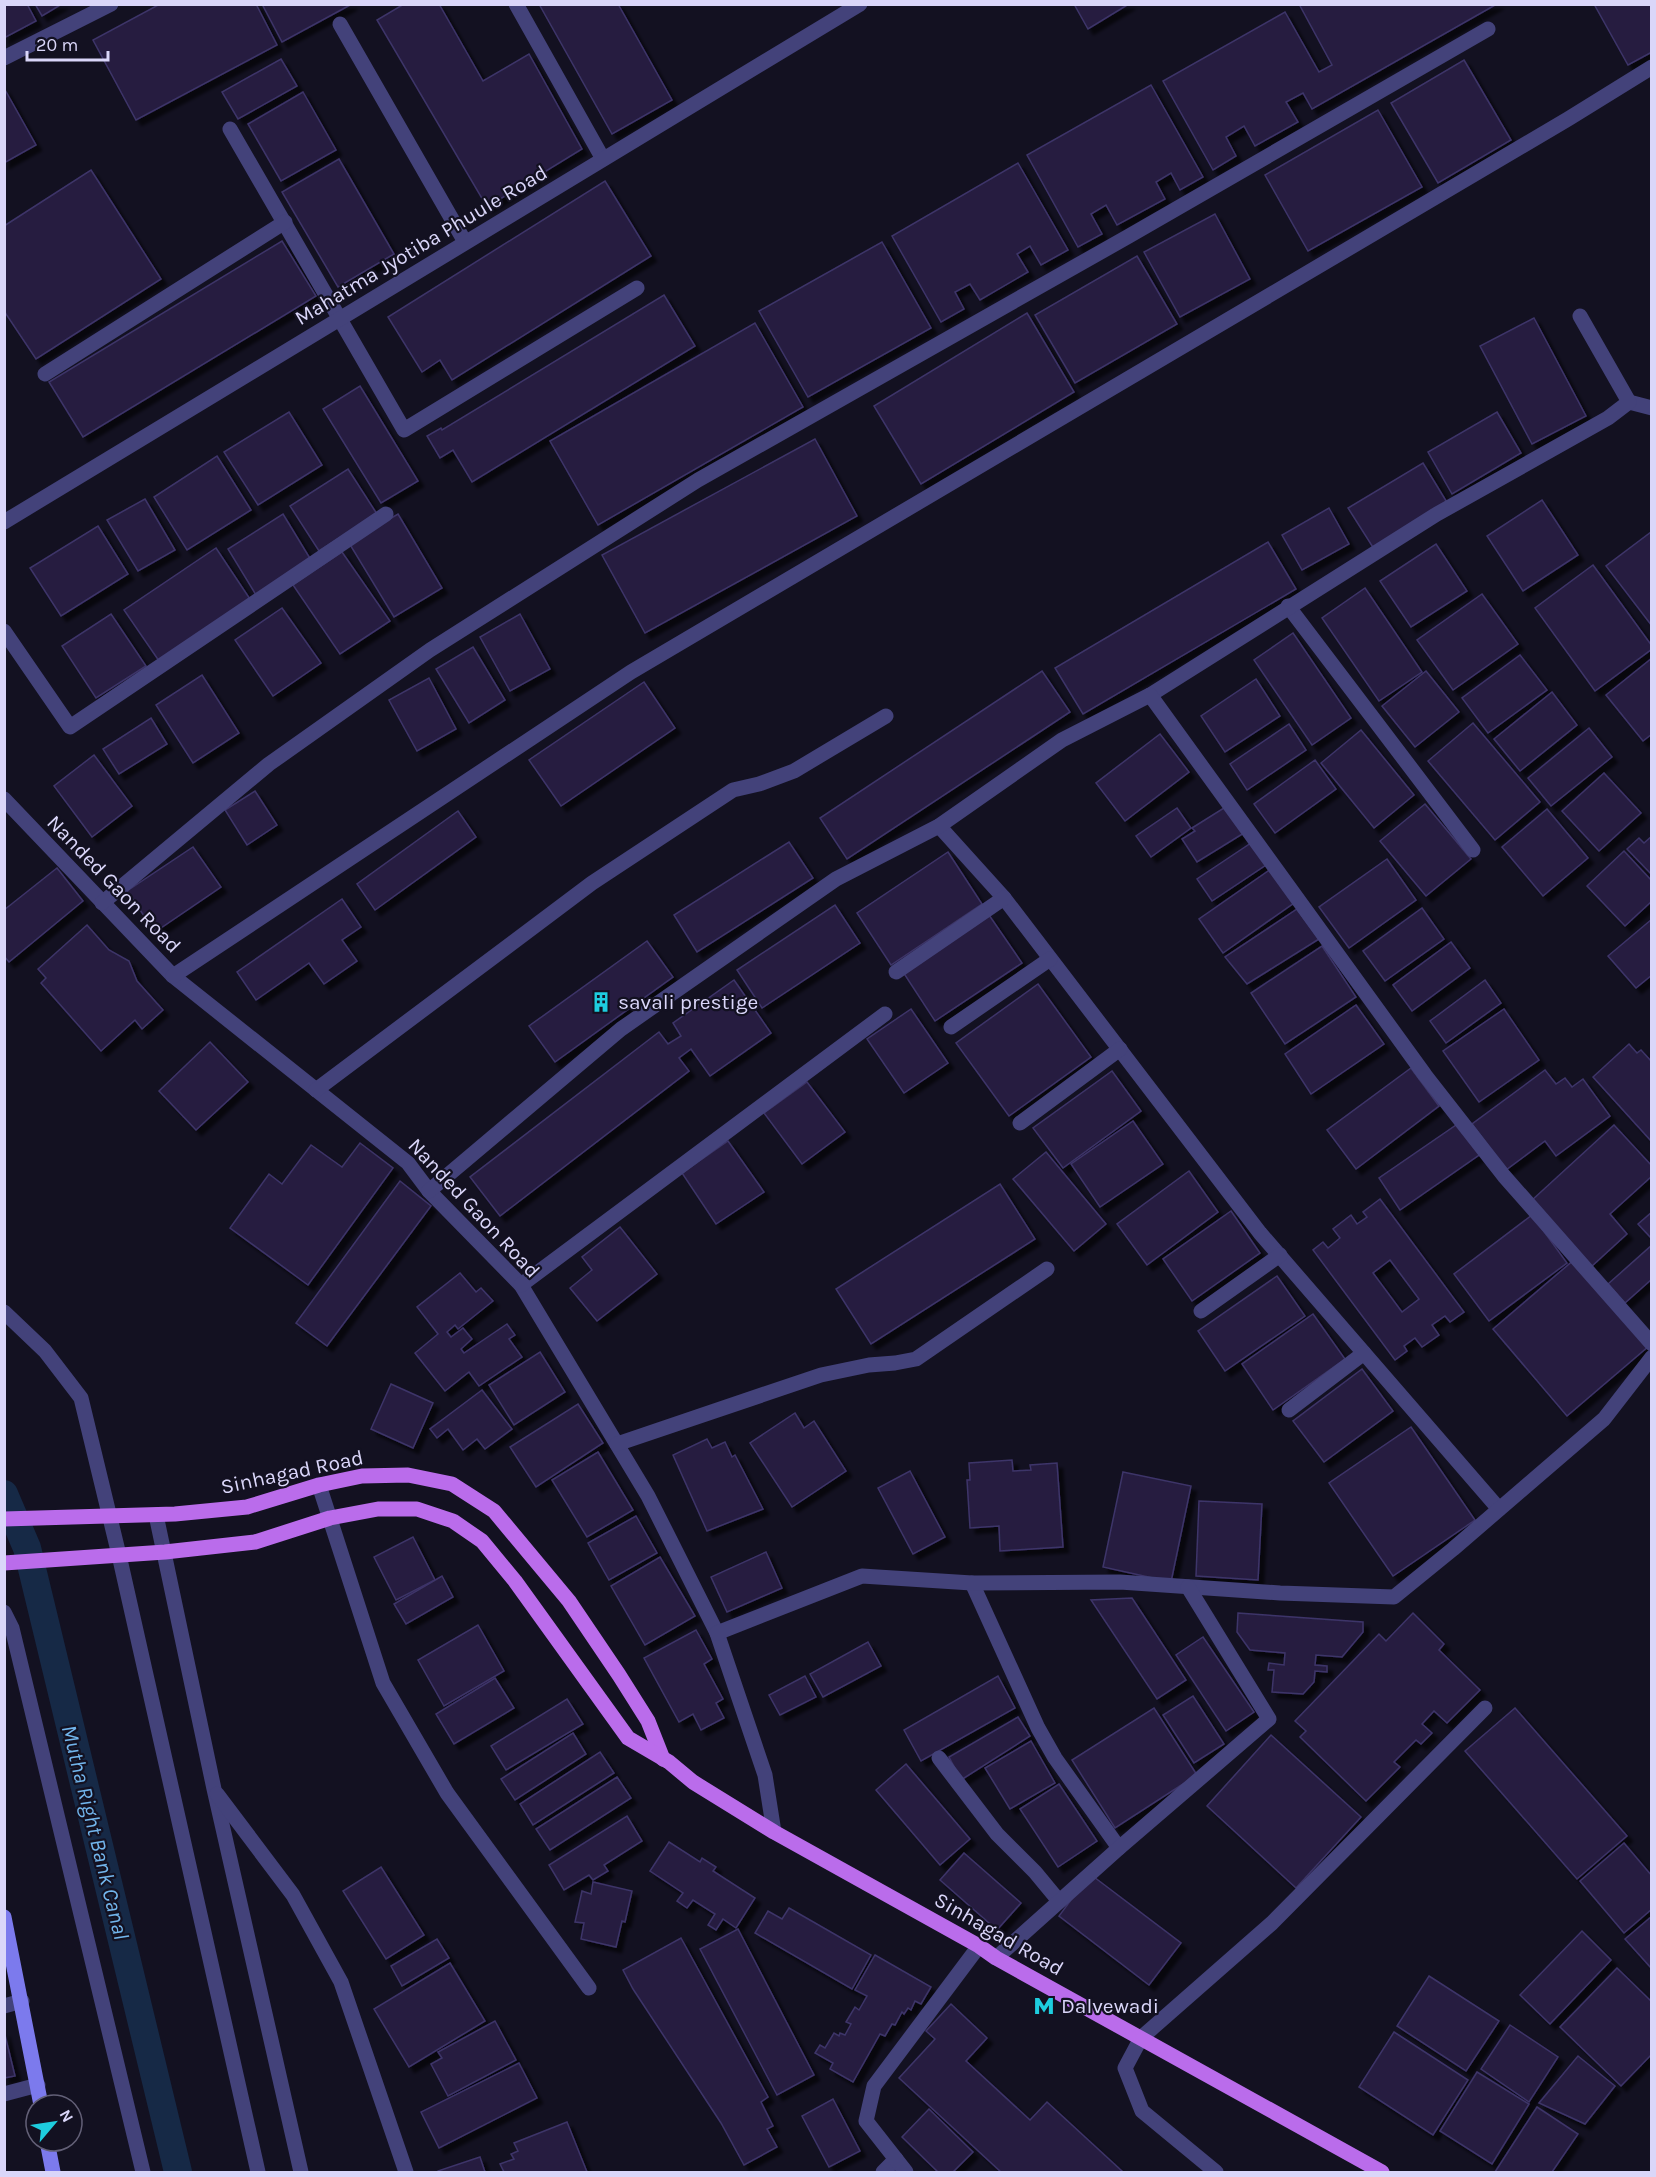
<svg xmlns="http://www.w3.org/2000/svg" width="1656" height="2177" viewBox="0 0 1656 2177" font-family="Karla,sans-serif">
	<defs>
		<filter id="shadow"><feDropShadow dx="5.5" dy="5.5" stdDeviation="1.5" flood-color="#0009"/></filter>
	</defs>
	<rect width="100%" height="100%" fill="#131121"/>
	<g fill="none" stroke-linecap="round" stroke-linejoin="round">
		<path stroke="#162946" stroke-width="28" d="M4,1494L27,1548L178,2172"/>
	</g>
	<g fill="#251f40" stroke="#3e3469" stroke-width="1.5" fill-rule="evenodd" filter="url(#shadow)">
		<path d="M4,4H27L36,21L4,38Z"/>
		<path d="M35,4H62L42,16Z"/>
		<path d="M160,4H256L277,45L136,120L93,40Z"/>
		<path d="M262,4H352L282,42Z"/>
		<path d="M404,4H439L483,81L529,54L582,149L487,207L377,20Z"/>
		<path d="M539,4H618L672,100L612,134Z"/>
		<path d="M1074,4H1129L1088,29Z"/>
		<path d="M1299,4H1497L1312,109L1303,93L1286,102L1298,122L1255,146L1244,126L1226,137L1236,156L1213,170L1163,81L1285,12L1319,72L1332,65Z"/>
		<path d="M1594,4H1652V52L1628,65Z"/>
		<path d="M281,59L297,86L238,119L222,92Z"/>
		<path d="M1464,60L1511,140L1438,183L1391,103Z"/>
		<path d="M1151,85L1203,177L1180,190L1171,173L1156,182L1165,199L1117,225L1106,205L1091,214L1102,234L1078,247L1027,155Z"/>
		<path d="M4,88L36,145L4,163Z"/>
		<path d="M303,92L336,150L281,181L248,124Z"/>
		<path d="M1378,110L1422,187L1308,251L1265,175Z"/>
		<path d="M339,159L394,254L338,287L282,192Z"/>
		<path d="M1018,163L1068,250L1041,265L1030,246L1017,254L1028,272L980,300L970,284L955,292L964,309L941,322L892,236Z"/>
		<path d="M91,170L161,279L36,359L4,311V226Z"/>
		<path d="M605,181L651,256L452,380L440,360L422,372L388,317Z"/>
		<path d="M1215,214L1250,279L1180,317L1144,252Z"/>
		<path d="M282,241L316,296L83,437L49,382Z"/>
		<path d="M882,242L931,328L808,397L759,311Z"/>
		<path d="M1137,256L1177,324L1075,383L1035,315Z"/>
		<path d="M664,295L695,346L472,482L453,450L440,458L427,436L441,428L442,430Z"/>
		<path d="M1027,313L1074,392L921,484L874,406Z"/>
		<path d="M1534,318L1586,416L1532,444L1480,346Z"/>
		<path d="M755,323L803,407L598,525L550,441Z"/>
		<path d="M360,386L418,481L381,503L323,409Z"/>
		<path d="M289,412L322,465L258,505L224,452Z"/>
		<path d="M1497,412L1521,453L1452,494L1428,452Z"/>
		<path d="M815,439L857,516L645,633L602,555Z"/>
		<path d="M217,456L251,510L187,550L154,497Z"/>
		<path d="M1423,463L1448,504L1374,549L1348,508Z"/>
		<path d="M348,469L377,514L319,551L290,506Z"/>
		<path d="M145,499L175,550L138,571L107,520Z"/>
		<path d="M1542,500L1578,555L1523,591L1487,536Z"/>
		<path d="M1329,508L1349,544L1302,570L1282,535Z"/>
		<path d="M283,514L311,560L256,595L228,549Z"/>
		<path d="M398,514L442,588L394,617L349,543Z"/>
		<path d="M98,526L128,574L61,616L30,568Z"/>
		<path d="M1651,532H1652V626L1606,566Z"/>
		<path d="M1268,542L1296,589L1083,714L1055,668Z"/>
		<path d="M1436,544L1467,591L1411,627L1380,581Z"/>
		<path d="M216,548L250,599L159,661L124,610Z"/>
		<path d="M342,552L390,621L340,654L293,585Z"/>
		<path d="M1593,565L1652,646V649L1595,691L1535,608Z"/>
		<path d="M1365,588L1422,672L1379,701L1322,618Z"/>
		<path d="M1482,594L1518,644L1453,690L1417,640Z"/>
		<path d="M282,608L321,663L273,696L235,640Z"/>
		<path d="M111,614L146,666L96,698L62,646Z"/>
		<path d="M520,614L550,669L510,691L480,637Z"/>
		<path d="M1293,633L1351,718L1312,745L1254,660Z"/>
		<path d="M473,647L505,700L469,723L436,669Z"/>
		<path d="M1520,655L1547,690L1488,733L1462,698Z"/>
		<path d="M1652,658V734L1643,741L1606,695Z"/>
		<path d="M1042,671L1070,712L847,859L820,818Z"/>
		<path d="M1426,671L1459,712L1415,747L1382,706Z"/>
		<path d="M202,675L239,733L193,763L156,705Z"/>
		<path d="M429,678L456,729L417,751L389,700Z"/>
		<path d="M1256,679L1280,716L1225,752L1201,716Z"/>
		<path d="M644,682L675,728L561,806L529,760Z"/>
		<path d="M1552,692L1577,725L1520,771L1494,739Z"/>
		<path d="M151,718L167,744L119,774L103,749Z"/>
		<path d="M1473,723L1540,802L1495,840L1428,761Z"/>
		<path d="M1289,724L1306,750L1247,790L1230,764Z"/>
		<path d="M1589,728L1612,757L1551,806L1528,778Z"/>
		<path d="M1361,730L1414,795L1374,828L1321,763Z"/>
		<path d="M1160,734L1189,772L1125,821L1096,783Z"/>
		<path d="M94,755L132,806L92,837L54,786Z"/>
		<path d="M1315,760L1336,789L1275,833L1254,804Z"/>
		<path d="M1604,773L1641,813L1599,851L1562,811Z"/>
		<path d="M255,791L277,825L247,845L225,810Z"/>
		<path d="M1425,804L1471,859L1426,896L1380,841Z"/>
		<path d="M1227,806L1244,833L1197,862L1182,839L1195,831L1192,828Z"/>
		<path d="M1177,808L1191,828L1151,857L1136,836Z"/>
		<path d="M1547,809L1588,858L1543,896L1502,847Z"/>
		<path d="M458,811L476,837L375,910L357,884Z"/>
		<path d="M1652,836V875L1627,849L1639,838L1644,843Z"/>
		<path d="M1254,841L1269,863L1212,901L1197,879Z"/>
		<path d="M789,842L813,878L697,952L674,915Z"/>
		<path d="M193,847L221,887L155,932L127,891Z"/>
		<path d="M1624,851L1652,881V901L1625,926L1587,886Z"/>
		<path d="M948,852L982,904L891,965L857,913Z"/>
		<path d="M1387,859L1416,900L1349,948L1319,907Z"/>
		<path d="M57,868L83,901L9,962L4,956V910Z"/>
		<path d="M1271,869L1294,903L1223,953L1199,919Z"/>
		<path d="M342,899L361,927L342,940L357,961L324,984L309,963L256,1000L237,972Z"/>
		<path d="M835,905L860,943L762,1008L737,970Z"/>
		<path d="M1422,908L1444,939L1385,981L1363,951Z"/>
		<path d="M1297,909L1319,939L1247,984L1225,957Z"/>
		<path d="M989,915L1022,963L935,1021L903,972Z"/>
		<path d="M1652,919V975L1636,988L1608,956Z"/>
		<path d="M87,925L109,950L129,961L137,981L163,1010L142,1029L135,1020L101,1051L41,983L46,978L38,969Z"/>
		<path d="M647,941L673,977L555,1062L529,1026Z"/>
		<path d="M1451,942L1470,968L1412,1011L1393,985Z"/>
		<path d="M1322,946L1356,997L1285,1044L1251,993Z"/>
		<path d="M734,980L771,1033L710,1076L691,1049L679,1058L689,1071L500,1216L470,1177L659,1032L668,1044L681,1036L673,1023Z"/>
		<path d="M1485,980L1501,1003L1446,1043L1430,1021Z"/>
		<path d="M1038,984L1091,1057L1009,1116L956,1043Z"/>
		<path d="M1356,1005L1384,1044L1311,1094L1285,1054Z"/>
		<path d="M911,1009L948,1063L904,1093L867,1039Z"/>
		<path d="M1504,1009L1539,1060L1479,1102L1443,1051Z"/>
		<path d="M210,1042L248,1082L196,1130L159,1091Z"/>
		<path d="M1629,1044L1637,1053L1641,1050L1652,1062V1142L1593,1077Z"/>
		<path d="M1411,1068L1439,1106L1356,1169L1327,1130Z"/>
		<path d="M1545,1070L1556,1084L1565,1078L1572,1087L1583,1079L1610,1116L1556,1156L1545,1141L1506,1170L1472,1124Z"/>
		<path d="M1112,1071L1141,1111L1063,1168L1033,1128Z"/>
		<path d="M807,1082L845,1132L802,1164L764,1113Z"/>
		<path d="M1133,1121L1163,1164L1100,1207L1071,1164Z"/>
		<path d="M1459,1123L1482,1153L1400,1210L1379,1178Z"/>
		<path d="M1614,1125L1652,1166V1176L1610,1214L1627,1234L1591,1267L1531,1201Z"/>
		<path d="M728,1141L764,1192L716,1224L682,1173Z"/>
		<path d="M360,1143L393,1168L308,1285L230,1228L269,1174L282,1184L311,1145L342,1167Z"/>
		<path d="M1046,1152L1106,1224L1074,1251L1013,1179Z"/>
		<path d="M1189,1171L1218,1212L1147,1265L1117,1224Z"/>
		<path d="M400,1181L431,1206L327,1346L296,1323Z"/>
		<path d="M1000,1184L1035,1239L871,1344L836,1289Z"/>
		<path d="M1380,1199L1464,1312L1450,1322L1445,1316L1432,1325L1439,1335L1422,1347L1415,1338L1404,1346L1407,1351L1395,1360L1313,1250L1323,1242L1328,1248L1340,1238L1333,1229L1351,1215L1357,1224L1367,1217L1363,1212ZM1390,1260L1419,1299L1402,1312L1373,1273Z"/>
		<path d="M1231,1211L1260,1253L1192,1301L1163,1259Z"/>
		<path d="M1652,1212V1239L1638,1224Z"/>
		<path d="M1532,1215L1567,1263L1489,1321L1454,1274Z"/>
		<path d="M620,1227L657,1274L597,1321L570,1288L592,1270L582,1257Z"/>
		<path d="M1652,1245V1279L1625,1303L1608,1284Z"/>
		<path d="M1575,1259L1649,1346L1567,1416L1493,1329Z"/>
		<path d="M460,1273L476,1292L481,1288L493,1301L458,1329L455,1325L447,1332L451,1337L463,1328L472,1339L461,1349L464,1353L507,1324L515,1335L509,1339L522,1357L479,1386L469,1372L445,1391L415,1353L438,1334L417,1307Z"/>
		<path d="M1277,1276L1305,1316L1225,1371L1198,1331Z"/>
		<path d="M1313,1314L1345,1359L1273,1410L1242,1364Z"/>
		<path d="M540,1352L565,1392L514,1425L489,1385Z"/>
		<path d="M1362,1369L1393,1411L1324,1462L1293,1421Z"/>
		<path d="M391,1384L433,1403L413,1448L371,1429Z"/>
		<path d="M482,1390L512,1429L485,1449L477,1439L463,1450L448,1429L437,1438L430,1429Z"/>
		<path d="M578,1404L603,1443L536,1487L510,1447Z"/>
		<path d="M795,1413L804,1428L814,1421L846,1471L792,1507L750,1443Z"/>
		<path d="M1411,1427L1475,1520L1393,1576L1329,1483Z"/>
		<path d="M707,1439L712,1448L725,1442L732,1457L735,1455L763,1509L707,1531L673,1455Z"/>
		<path d="M598,1452L633,1510L587,1537L552,1480Z"/>
		<path d="M1012,1460L1013,1471L1031,1470L1030,1465L1057,1463L1063,1547L1000,1551L999,1526L970,1528L967,1480H970L969,1463Z"/>
		<path d="M910,1471L945,1537L913,1554L878,1488Z"/>
		<path d="M1123,1472L1191,1486L1171,1582L1103,1567Z"/>
		<path d="M1199,1501L1262,1504L1258,1580L1196,1576Z"/>
		<path d="M636,1516L657,1553L609,1580L588,1543Z"/>
		<path d="M413,1537L435,1580L396,1600L374,1557Z"/>
		<path d="M766,1552L782,1588L727,1612L711,1577Z"/>
		<path d="M660,1557L695,1616L645,1645L611,1586Z"/>
		<path d="M442,1576L453,1597L406,1624L394,1604Z"/>
		<path d="M1132,1598L1186,1680L1157,1699L1091,1600Z"/>
		<path d="M1238,1613L1363,1622V1632L1342,1657L1316,1655L1315,1665L1327,1666V1672L1315,1671L1314,1682L1303,1694L1272,1692L1274,1670H1268L1269,1663L1284,1665L1285,1653L1250,1650L1237,1632Z"/>
		<path d="M1413,1613L1444,1644L1439,1650L1480,1690L1447,1723L1434,1711L1422,1724L1432,1733L1421,1744L1416,1740L1394,1762L1400,1767L1366,1801L1300,1737L1306,1731L1295,1721L1379,1634L1386,1641Z"/>
		<path d="M478,1625L504,1671L444,1706L418,1660Z"/>
		<path d="M696,1630L712,1659L704,1664L723,1699L716,1703L724,1718L701,1730L693,1714L679,1722L644,1658Z"/>
		<path d="M1203,1637L1254,1712L1226,1731L1176,1655Z"/>
		<path d="M868,1642L881,1666L823,1697L810,1674Z"/>
		<path d="M805,1676L816,1697L780,1715L769,1695Z"/>
		<path d="M998,1676L1015,1708L921,1761L904,1730Z"/>
		<path d="M495,1678L514,1708L454,1744L436,1714Z"/>
		<path d="M1193,1696L1224,1744L1194,1763L1163,1715Z"/>
		<path d="M567,1699L583,1724L506,1770L491,1746Z"/>
		<path d="M1154,1708L1197,1775L1115,1828L1072,1760Z"/>
		<path d="M1515,1708L1627,1836L1577,1879L1465,1751Z"/>
		<path d="M1018,1717L1030,1736L961,1780L949,1757Z"/>
		<path d="M573,1733L586,1754L515,1800L501,1779Z"/>
		<path d="M1271,1735L1361,1817L1296,1888L1207,1806Z"/>
		<path d="M1031,1741L1055,1783L1010,1809L985,1768Z"/>
		<path d="M600,1752L614,1773L533,1825L520,1804Z"/>
		<path d="M906,1764L970,1839L940,1865L876,1790Z"/>
		<path d="M617,1777L631,1798L550,1850L536,1829Z"/>
		<path d="M1059,1784L1097,1841L1058,1867L1020,1809Z"/>
		<path d="M627,1816L642,1841L604,1865L608,1871L593,1880L589,1875L564,1890L549,1865Z"/>
		<path d="M669,1842L700,1862L702,1858L716,1867L713,1871L755,1898L736,1928L723,1919L716,1930L708,1925L715,1914L693,1900L687,1908L677,1901L683,1893L650,1871Z"/>
		<path d="M1624,1843L1652,1876V1909L1624,1933L1580,1881Z"/>
		<path d="M964,1853L1021,1903L997,1930L940,1880Z"/>
		<path d="M381,1867L424,1935L386,1959L343,1891Z"/>
		<path d="M1090,1874L1181,1943L1149,1985L1059,1916Z"/>
		<path d="M593,1882L632,1891L625,1922L622,1921L616,1947L581,1939L584,1923L575,1922L582,1891L591,1894Z"/>
		<path d="M789,1908L871,1955L852,1989L755,1933L768,1911L782,1919Z"/>
		<path d="M1652,1916V1969L1625,1939Z"/>
		<path d="M738,1929L814,2075L777,2095L700,1949Z"/>
		<path d="M1582,1931L1611,1960L1550,2024L1520,1995Z"/>
		<path d="M681,1938L768,2097L761,2102L773,2126L767,2129L777,2147L744,2165L721,2123L633,1989L623,1970Z"/>
		<path d="M437,1939L449,1958L402,1986L391,1966Z"/>
		<path d="M875,1955L931,1987L921,2004L915,2001L911,2010L908,2008L904,2014L902,2012L895,2025L892,2024L885,2036L880,2034L853,2082L830,2069L833,2063L815,2053L820,2045L825,2048L834,2033L839,2036L840,2033L845,2035L851,2024L846,2022L855,2007L859,2010L867,1996L855,1990Z"/>
		<path d="M450,1963L485,2021L409,2067L374,2009Z"/>
		<path d="M1617,1968L1652,2002V2054L1621,2086L1560,2027Z"/>
		<path d="M1429,1976L1499,2021L1466,2071L1397,2026Z"/>
		<path d="M951,2004L987,2038L966,2061L1030,2120L1047,2102L1123,2172H1001L899,2078L935,2039L926,2031Z"/>
		<path d="M495,2021L516,2060L448,2096L431,2064L442,2058L438,2052Z"/>
		<path d="M1510,2025L1558,2057L1529,2102L1481,2069Z"/>
		<path d="M4,2031L15,2076L4,2078Z"/>
		<path d="M1394,2032L1468,2080L1433,2135L1359,2087Z"/>
		<path d="M1578,2056L1615,2086L1585,2124L1539,2103Z"/>
		<path d="M519,2063L537,2098L439,2148L421,2112Z"/>
		<path d="M1477,2072L1529,2104L1492,2164L1440,2131Z"/>
		<path d="M833,2099L860,2151L829,2167L802,2116Z"/>
		<path d="M1537,2107L1578,2134L1552,2172H1495Z"/>
		<path d="M929,2109L973,2152L953,2172H938L902,2137Z"/>
		<path d="M567,2122L587,2172H504L500,2164L514,2159L511,2154L518,2151L514,2143Z"/>
		<path d="M480,2157L485,2172H438V2171Z"/>
	</g>
	<g fill="none" stroke-linecap="round" stroke-linejoin="round">
		<g stroke="#43427a" stroke-width="15">
			<path d="M516,4L603,159"/>
			<path d="M340,24L465,242"/>
			<path d="M4,58L111,4"/>
			<path d="M230,129L404,430L637,288"/>
			<path d="M45,374L285,222"/>
			<path d="M1629,402L1652,408"/>
			<path d="M4,522L860,4"/>
			<path d="M1288,606L1473,850"/>
			<path d="M4,631L70,727L386,514"/>
			<path d="M1150,695L1437,514L1608,418L1629,402L1580,316"/>
			<path d="M4,799L173,976L408,1163L429,1191L521,1285L648,1496L717,1633L765,1775L774,1832"/>
			<path d="M939,826L1004,898L1260,1233L1499,1509"/>
			<path d="M102,903L269,764L430,650L698,480L1129,236L1488,29"/>
			<path d="M896,972L1004,898"/>
			<path d="M173,976L631,672L1568,119L1652,67"/>
			<path d="M951,1027L1050,959"/>
			<path d="M316,1090L592,883L733,790L759,784L794,771L886,716"/>
			<path d="M1020,1123L1120,1049"/>
			<path d="M429,1191L621,1029L836,879L939,826L1062,740L1150,695L1425,1075L1504,1176L1652,1344"/>
			<path d="M521,1285L885,1014"/>
			<path d="M1201,1311L1280,1255"/>
			<path d="M4,1312L45,1351L81,1398L119,1555L258,2172"/>
			<path d="M1289,1410L1364,1353"/>
			<path d="M617,1444L821,1375L869,1365L895,1363L916,1359L1047,1269"/>
			<path d="M319,1485L383,1683L447,1793L589,1988"/>
			<path d="M156,1515L214,1789L301,2172"/>
			<path d="M972,1583L1038,1728L1055,1758L1119,1848"/>
			<path d="M4,1612L12,1628L143,2172"/>
			<path d="M717,1633L862,1576L972,1583L1120,1582L1280,1593L1394,1597L1453,1549L1604,1419L1652,1357"/>
			<path d="M939,1758L997,1834L1035,1872L1059,1901"/>
			<path d="M217,1794L293,1895L341,1982L406,2172"/>
			<path d="M996,1958L1119,1848L1269,1719L1188,1587"/>
			<path d="M4,2006L22,2001"/>
			<path d="M4,2094L38,2085"/>
			<path d="M883,2172L896,2159"/>
			<path d="M906,2172L866,2121L874,2086L979,1946"/>
			<path d="M1216,2172L1142,2111L1125,2068L1141,2038L1272,1923L1485,1708"/>
		</g>
		<g stroke="#7c7aed" stroke-width="15">
			<path d="M4,1917L41,2105"/>
			<path d="M47,2141L53,2172"/>
		</g>
		<g stroke="#ba6ceb" stroke-width="15">
			<path d="M4,1519L175,1514L247,1507L319,1485L362,1476L408,1475L452,1484L494,1511L569,1601L619,1675L648,1721L663,1759"/>
			<path d="M4,1563L165,1552L255,1542L330,1518L378,1509H417L453,1521L482,1541L515,1581L628,1738L669,1762L693,1782L774,1832L979,1946L996,1958L1382,2172"/>
		</g>
	</g>
	<defs>
		<g id="building-bare" transform="scale(1.62)"><path d="M-4-6H4V6H1V3H-1V6H-4ZM-2.5-4.3h1.7v1.8h-1.7ZM.8-4.3h1.7v1.8H.8ZM-2.5-1h1.7V.8h-1.7ZM.8-1h1.7V.8H.8Z" fill="#1ecdde" stroke="#131121" stroke-width="2.5" paint-order="stroke"/></g>
		<g id="metro-bare" transform="scale(1.62)"><path d="M-5.5 5V-5H-3L0 0L3-5H5.5V5H3V-.5L0 4L-3-.5V5Z" fill="#1ecdde" stroke="#131121" stroke-width="2.5" paint-order="stroke"/></g>
	</defs>
	<g fill-rule="evenodd">
		<use href="#building-bare" x="601" y="1002"/>
		<use href="#metro-bare" x="1044" y="2006"/>
	</g>
	<g text-anchor="middle" stroke-width="4.5" stroke-linejoin="round" paint-order="stroke">
		<g font-size="21" fill="#dad6f9" stroke="#131121">
			<text transform="translate(421 245) rotate(-31)" y="7">Mahatma Jyotiba Phuule Road</text>
			<text transform="translate(114 884) rotate(46)" y="7">Nanded Gaon Road</text>
			<text transform="translate(474 1208) rotate(47)" y="7">Nanded Gaon Road</text>
			<text transform="translate(292 1472) rotate(-12)" y="7">Sinhagad Road</text>
			<text transform="translate(999 1934) rotate(30)" y="7">Sinhagad Road</text>
		</g>
		<g font-size="21" fill="#dad6f9" stroke="#131121" text-anchor="start">
			<text x="618" y="1009">savali prestige</text>
			<text x="1061" y="2013">Dalvewadi</text>
		</g>
		<g font-size="22" font-style="italic" fill="#72b5ec" stroke="#131121">
			<text transform="translate(96 1832) rotate(76)" y="8">Mutha Right Bank Canal</text>
		</g>
	</g>
	<rect width="1656" height="2177" fill="none" stroke="#dad6f9" stroke-width="12"/>
	<g transform="translate(54 2123) rotate(61)"><circle r="28" fill="#131121" stroke="#636077" stroke-width="1.5"/>
	<path d="M0-4.5L10 22L0 15L-10 22Z" fill="#1ecdde"/>
	<text y="-9" font-size="16" font-weight="bold" text-anchor="middle" fill="#dad6f9">N</text>
	</g>
	<path d="M27 51v9h81v-9" fill="none" stroke="#dad6f9" stroke-width="3"/>
	<text x="36" y="51" font-size="18" fill="#dad6f9" stroke="#131121" stroke-width="4.5" paint-order="stroke">20 m</text>
</svg>
